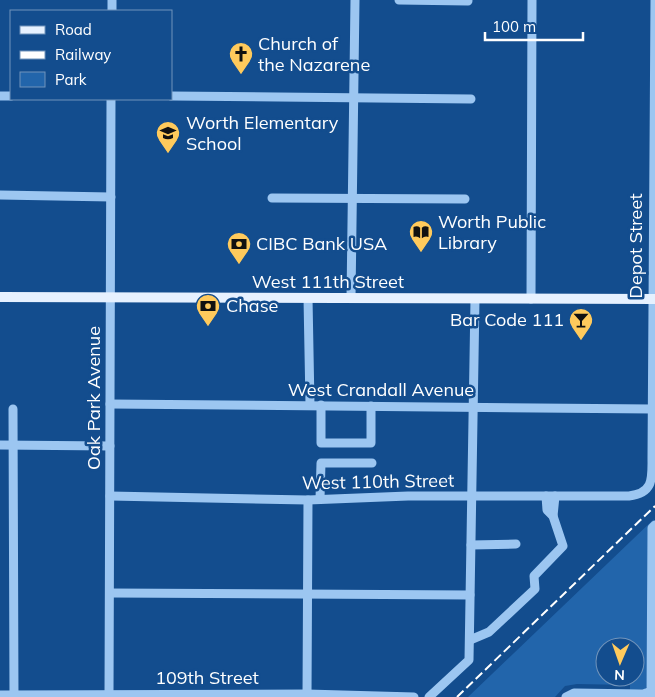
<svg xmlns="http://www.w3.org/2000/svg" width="655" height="697" viewBox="0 0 655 697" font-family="Mulish,sans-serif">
	<rect width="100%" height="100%" fill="#134d8e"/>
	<path fill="#2265ab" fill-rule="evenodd" d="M655,518L651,523L647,687L645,689L630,690V685L577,684L565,686L555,697H468ZM605,647H635V677H605Z"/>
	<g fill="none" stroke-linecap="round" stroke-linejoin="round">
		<g stroke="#9cc6f1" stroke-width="9">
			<path d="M399,0L468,1"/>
			<path d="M112,11V0"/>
			<path d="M0,96H11"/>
			<path d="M171,96L471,99"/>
			<path d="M0,195L111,197"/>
			<path d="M272,198L465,199"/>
			<path d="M308,298L310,405"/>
			<path d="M351,298L355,0"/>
			<path d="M531,299L532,0"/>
			<path d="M110,404L652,409"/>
			<path d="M321,405V443H371V406"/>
			<path d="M13,409L14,697"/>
			<path d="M0,445L110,446"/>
			<path d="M110,496L308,500L408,496H629C654,493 652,478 652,458L655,0"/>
			<path d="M320,499L321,463H372"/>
			<path d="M553,516L555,496"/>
			<path d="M471,545L516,544"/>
			<path d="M110,593L470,595"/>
			<path d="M470,640L489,632L535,589L534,576L563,546L553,516L547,510L546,496"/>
			<path d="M0,695L307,694L414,697"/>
			<path d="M109,697L111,99"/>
			<path d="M307,697L308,500"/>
			<path d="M429,697L469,660L475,299"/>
			<path d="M566,697L574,693L643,694L655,690"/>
			<path d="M651,697L652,528L655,525"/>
		</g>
		<path stroke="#e6f1ff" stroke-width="10" d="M0,297L655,299"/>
		<path stroke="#fff" stroke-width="2" stroke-dasharray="9 4" stroke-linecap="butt" d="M457,697L655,506"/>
	</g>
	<defs>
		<g id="church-pin" transform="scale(1.25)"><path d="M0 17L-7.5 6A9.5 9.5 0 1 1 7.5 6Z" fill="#ffca5c" stroke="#134d8e"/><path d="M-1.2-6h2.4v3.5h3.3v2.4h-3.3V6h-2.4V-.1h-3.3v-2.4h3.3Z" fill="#111"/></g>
		<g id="school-pin" transform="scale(1.25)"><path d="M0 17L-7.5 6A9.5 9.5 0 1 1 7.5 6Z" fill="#ffca5c" stroke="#134d8e"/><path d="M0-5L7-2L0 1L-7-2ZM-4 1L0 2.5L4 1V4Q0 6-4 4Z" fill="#111"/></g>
		<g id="library-pin" transform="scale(1.25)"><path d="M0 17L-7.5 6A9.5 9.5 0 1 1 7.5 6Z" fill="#ffca5c" stroke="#134d8e"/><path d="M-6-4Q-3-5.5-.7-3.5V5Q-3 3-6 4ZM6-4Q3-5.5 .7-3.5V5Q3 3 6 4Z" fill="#111"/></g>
		<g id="bank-pin" transform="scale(1.25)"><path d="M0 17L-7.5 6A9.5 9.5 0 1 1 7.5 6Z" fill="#ffca5c" stroke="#134d8e"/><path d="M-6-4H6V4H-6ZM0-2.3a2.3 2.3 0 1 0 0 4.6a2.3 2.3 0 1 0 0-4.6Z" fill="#111"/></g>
		<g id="bar-pin" transform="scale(1.25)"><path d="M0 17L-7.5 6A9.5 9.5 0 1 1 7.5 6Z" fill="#ffca5c" stroke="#134d8e"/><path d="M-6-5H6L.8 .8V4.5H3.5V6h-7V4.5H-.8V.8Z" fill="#111"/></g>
	</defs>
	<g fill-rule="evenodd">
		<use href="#church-pin" x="241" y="54"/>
		<use href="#school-pin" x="168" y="133"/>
		<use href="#library-pin" x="421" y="232"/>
		<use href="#bank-pin" x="239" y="244"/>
		<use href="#bank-pin" x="208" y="306"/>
		<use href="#bar-pin" x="581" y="320"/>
	</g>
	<g text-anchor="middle" stroke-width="5" stroke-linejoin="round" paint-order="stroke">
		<g font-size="18" fill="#fff" stroke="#134d8e" text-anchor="start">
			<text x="258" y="50">Church of<tspan x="258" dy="21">the Nazarene</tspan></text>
			<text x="186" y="129">Worth Elementary<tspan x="186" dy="21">School</tspan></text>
			<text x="438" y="228">Worth Public<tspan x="438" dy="21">Library</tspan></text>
			<text x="256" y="250">CIBC Bank USA</text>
			<text x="226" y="312">Chase</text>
			<text x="564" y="326" text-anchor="end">Bar Code 111</text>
		</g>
		<g font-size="18" fill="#fff" stroke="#134d8e">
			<text transform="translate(636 246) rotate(-90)" y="6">Depot Street</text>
			<text x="328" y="288">West 111th Street</text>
			<text x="381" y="396">West Crandall Avenue</text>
			<text transform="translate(94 398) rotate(-90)" y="6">Oak Park Avenue</text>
			<text transform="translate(378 482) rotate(-1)" y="6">West 110th Street</text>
			<text x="207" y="684">109th Street</text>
		</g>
	</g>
	<rect x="10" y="10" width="162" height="90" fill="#134d8e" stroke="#7194bb"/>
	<rect x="20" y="26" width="25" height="8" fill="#e6f1ff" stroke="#7194bb"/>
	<text x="55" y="35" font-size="15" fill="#ffffff">Road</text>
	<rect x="20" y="51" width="25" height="8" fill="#ffffff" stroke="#7194bb"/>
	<text x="55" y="60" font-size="15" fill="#ffffff">Railway</text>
	<rect x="20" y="72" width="25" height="15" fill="#2265ab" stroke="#7194bb"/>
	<text x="55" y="85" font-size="15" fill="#ffffff">Park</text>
	<g transform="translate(620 662) rotate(182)"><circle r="24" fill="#134d8e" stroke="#7194bb"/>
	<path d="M0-4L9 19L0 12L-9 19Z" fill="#ffca5c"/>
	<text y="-8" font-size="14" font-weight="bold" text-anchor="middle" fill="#ffffff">N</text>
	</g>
	<path d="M485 32v8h98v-8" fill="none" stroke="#ffffff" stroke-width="2.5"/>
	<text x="492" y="32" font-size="15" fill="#ffffff" stroke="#134d8e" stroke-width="4" paint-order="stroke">100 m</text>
</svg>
